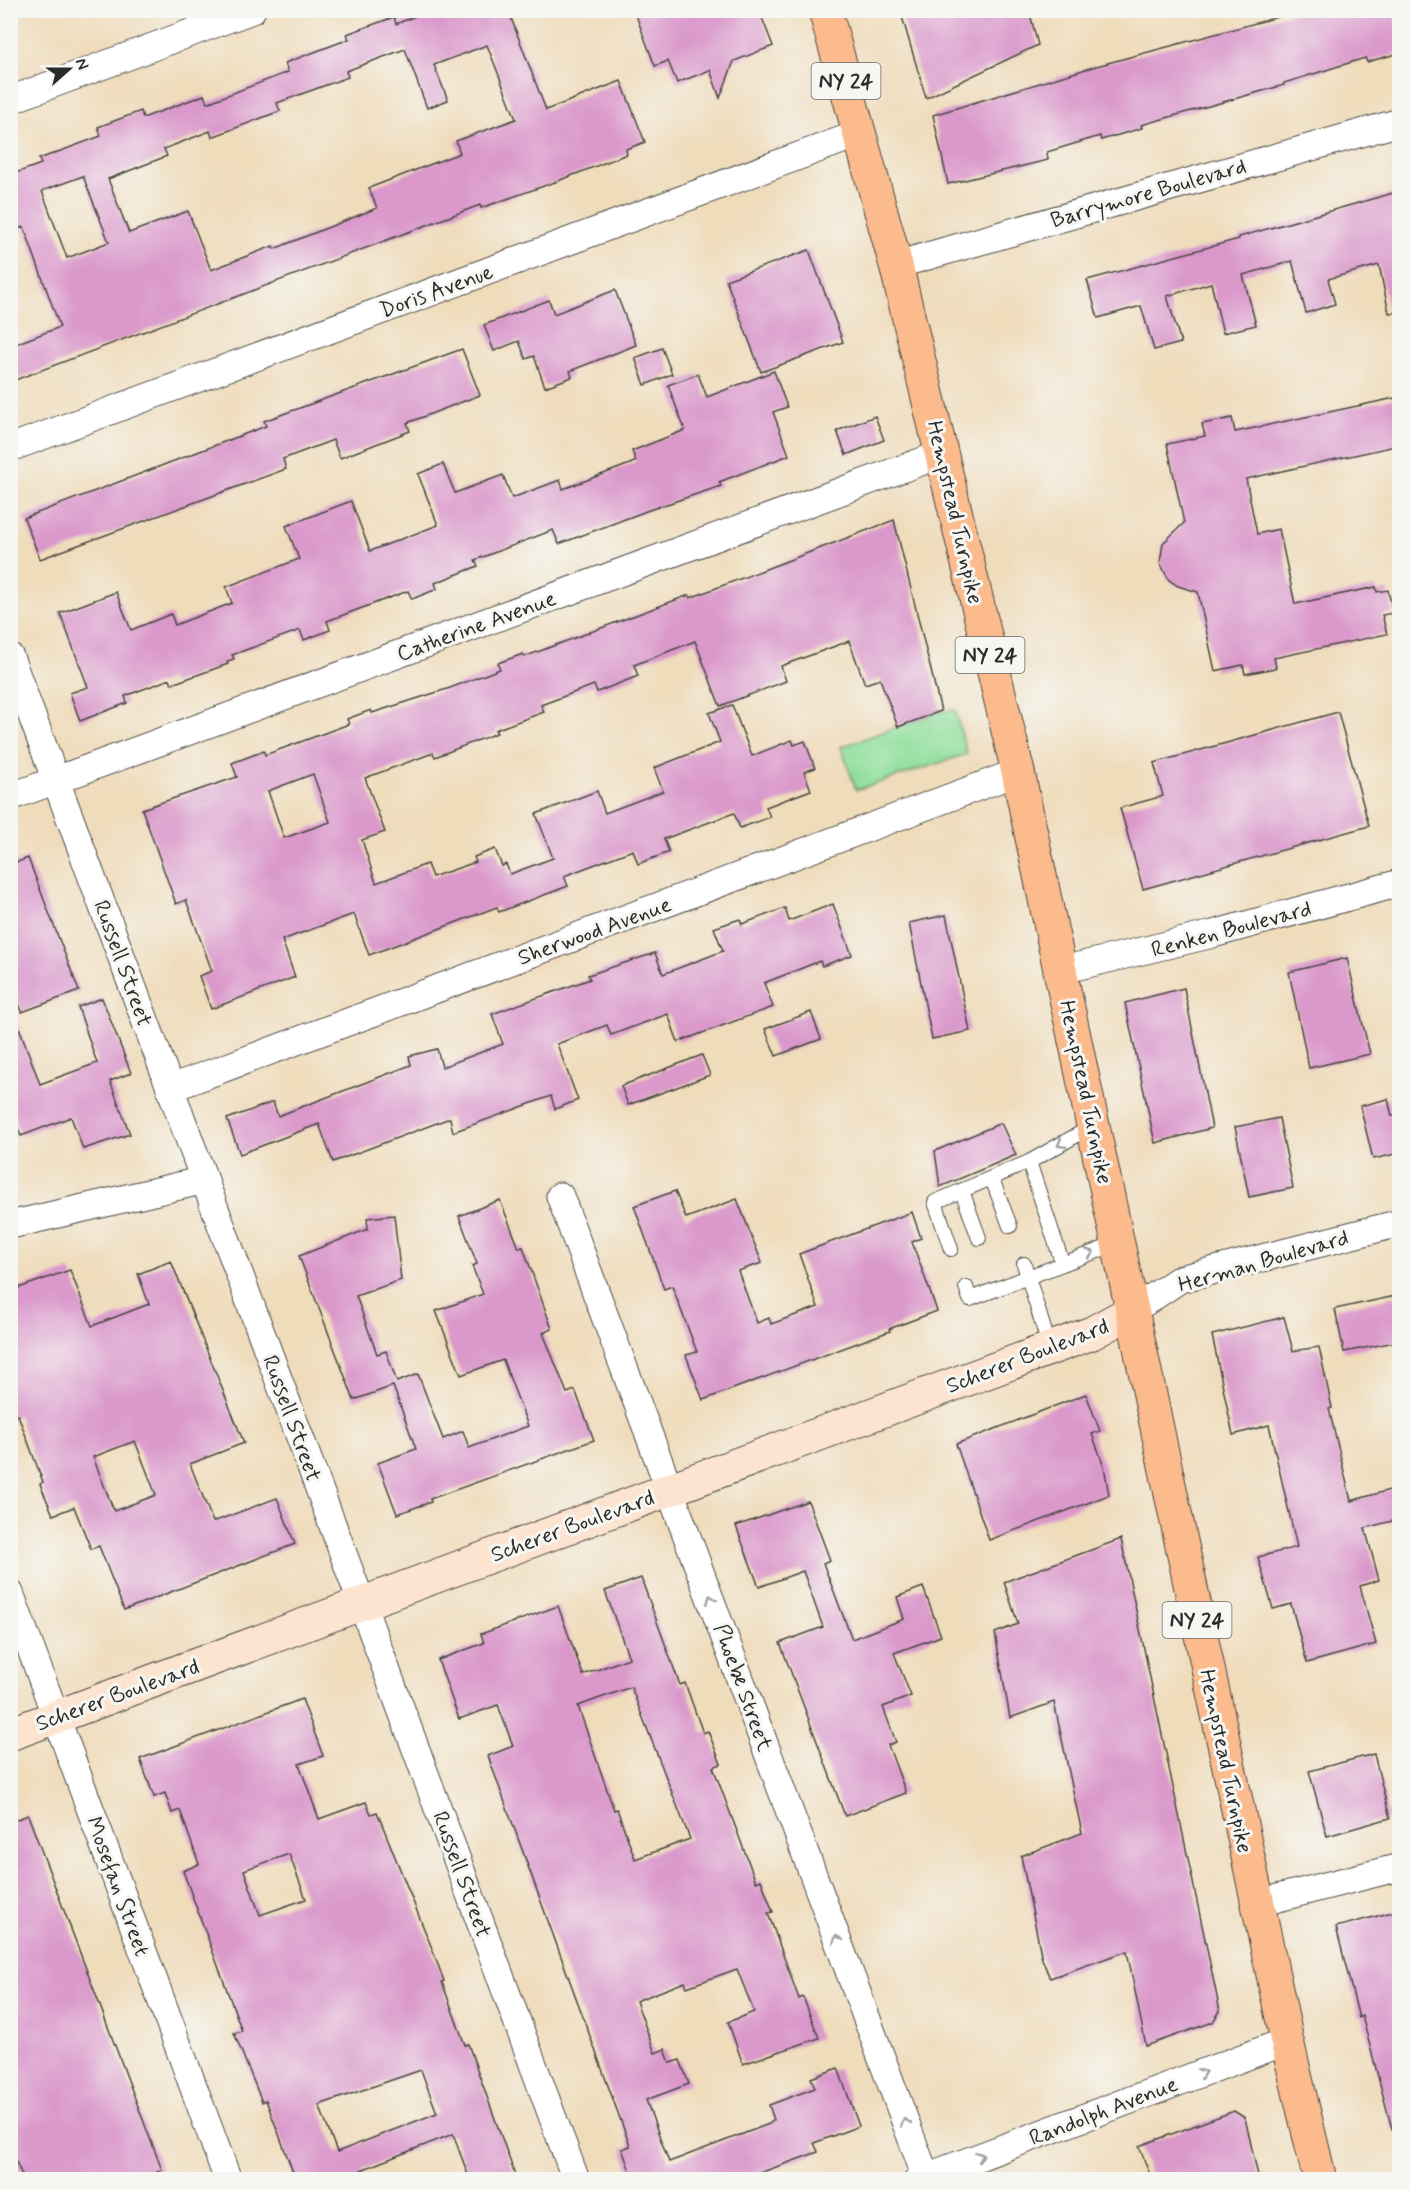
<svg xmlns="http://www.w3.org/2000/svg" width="1410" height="2190" viewBox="0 0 1410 2190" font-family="Mynerve,sans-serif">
	<rect width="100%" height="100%" fill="#f6f6f2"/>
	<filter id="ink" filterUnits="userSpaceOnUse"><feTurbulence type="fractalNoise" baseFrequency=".0167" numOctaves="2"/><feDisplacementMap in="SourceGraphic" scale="12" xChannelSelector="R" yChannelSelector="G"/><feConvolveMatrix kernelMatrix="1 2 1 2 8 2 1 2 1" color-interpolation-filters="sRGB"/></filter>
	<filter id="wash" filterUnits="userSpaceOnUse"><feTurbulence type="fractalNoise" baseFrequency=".008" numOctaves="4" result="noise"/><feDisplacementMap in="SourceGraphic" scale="24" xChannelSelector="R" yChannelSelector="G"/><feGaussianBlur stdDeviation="1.35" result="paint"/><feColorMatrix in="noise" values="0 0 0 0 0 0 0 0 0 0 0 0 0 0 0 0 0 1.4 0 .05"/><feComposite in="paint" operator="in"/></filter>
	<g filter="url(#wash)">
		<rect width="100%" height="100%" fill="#efdcbb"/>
		<path fill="#92df9d" stroke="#5e8564" stroke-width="1.5" d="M955,710L967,754L856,790L841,747L941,711Z"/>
		<g id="blocks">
			<g fill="#da98cb" fill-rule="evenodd">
				<path d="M430,10H508L546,110L621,81L645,142L626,149L627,154L558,181L481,208L480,205L10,382V346L60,327L24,227L17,229L10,212V175L41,164L39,159L101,136L98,127L141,111L143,118L204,95L207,103L288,72L285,63L349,39L347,34L394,17L396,24ZM487,45L516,119L456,141L460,153L369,188L377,208L274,249L273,246L211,270L188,211L129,233L108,179L167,156L164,149L210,131L212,137L280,111L277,103L348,77L346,71L405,49L427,108L448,100L434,65ZM83,176L109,242L67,258L42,191Z"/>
				<path d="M634,10H759L773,46L734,61L720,98L710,70L677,83L668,61L655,66Z"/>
				<path d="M900,10H1029L1038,45L926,98Z"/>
				<path d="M1304,10H1393L1400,34V53L1367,62L1365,58L1284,83V85L1141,125L1142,128L1101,140L1100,136L1047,152L1048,160L948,184L933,115L1093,67Z"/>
				<path d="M1400,191V312L1389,313L1379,265L1328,279L1335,304L1306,313L1292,261L1243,275L1256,325L1223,333L1211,283L1167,296L1181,343L1154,350L1141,306L1098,318L1087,280L1239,239V237Z"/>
				<path d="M809,250L843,342L761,372L726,280Z"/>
				<path d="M615,290L636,345L570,371L572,377L545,387L534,356L526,359L519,341L494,351L484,325L549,300L554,314Z"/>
				<path d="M662,348L672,374L645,385L635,358Z"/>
				<path d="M462,349L480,395L407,423L410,431L340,458L333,440L283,459L286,469L40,559L24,518L266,426L264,421Z"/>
				<path d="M774,371L787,407L773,412L789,455L719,482L721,486L649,510L559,544L553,530L475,560L478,566L435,583L437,589L412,599L408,591L327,621L330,630L304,640L300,630L232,655L234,659L227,661L228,664L172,684L170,679L125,696L127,703L80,721L70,693L88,687L60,613L116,592L131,630L171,614L175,625L232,603L226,587L299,559L286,526L351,501L370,551L438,525L418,474L443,464L455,493L503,475L512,498L560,480L563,489L630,464L636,461L632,451L685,430L668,385L698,374L707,397Z"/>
				<path d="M1400,397V445L1246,479L1257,534L1279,529L1295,604L1376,587L1377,592L1388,590L1393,613L1382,615L1387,634L1274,658L1276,668L1245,674L1243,665L1215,671L1198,592L1178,586L1169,580L1160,563L1163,543L1184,523L1167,444L1205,436L1202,424L1232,418L1235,432Z"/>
				<path d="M875,416L884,440L846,455L837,431Z"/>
				<path d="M894,520L941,711L898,727L880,679L865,684L849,641L781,666L786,681L720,706L695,641L634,665L638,676L597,692L594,685L541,705L544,712L495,730L497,733L435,757L433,753L365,778L385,832L362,840L376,883L427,864L432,877L476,862L474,857L495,849L502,866L506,864L510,874L553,858L536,814L597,791L605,813L663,791L654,768L720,742L709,713L732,705L752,756L792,740L794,745L805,741L815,768L804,772L811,790L766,807L770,817L740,828L734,813L664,839L669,852L638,864L633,850L564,876L568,886L499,912L497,907L369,955L354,914L282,940L295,977L211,1009L199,976L212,971L186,900L176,904L142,809L237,777L232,763L264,751L265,755L349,724L347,719L371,710L372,713L450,688L500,669L498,663L523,654L524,657L689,595L690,598ZM313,774L330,822L284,838L268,791Z"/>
				<path d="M1338,712L1369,826L1143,889L1120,808L1163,796L1154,763Z"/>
				<path d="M28,858L79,991L22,1012L10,980V865Z"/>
				<path d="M833,904L852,955L822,966L820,961L764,983L773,1007L678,1042L668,1014L611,1035L607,1025L557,1044L578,1100L555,1109L551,1096L453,1132L450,1118L333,1162L319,1124L240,1154L227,1119L273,1102L278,1116L411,1065L409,1056L437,1049L442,1067L503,1044L492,1014L590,979L588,975L655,953L663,974L723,951L714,928L740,919L742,924L785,908L789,921Z"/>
				<path d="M946,915L970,1031L932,1039L909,923Z"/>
				<path d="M1347,958L1370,1054L1309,1068L1289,972Z"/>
				<path d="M1184,988L1212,1128L1155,1143L1125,1003Z"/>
				<path d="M102,998L131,1073L110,1081L130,1134L83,1149L71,1117L21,1136L10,1108V1012L13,1011L40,1084L97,1063L78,1007Z"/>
				<path d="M811,1012L821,1039L776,1056L765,1029Z"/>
				<path d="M702,1055L710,1075L628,1105L621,1086Z"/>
				<path d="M1388,1099L1392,1116L1400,1114V1153L1373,1159L1360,1106Z"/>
				<path d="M1279,1118L1293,1188L1249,1197L1235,1127Z"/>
				<path d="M1001,1123L1016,1155L940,1187L935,1151Z"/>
				<path d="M675,1191L686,1218L737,1199L762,1263L738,1271L757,1323L769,1318L771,1324L818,1307L799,1254L912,1212L921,1238L912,1242L937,1311L889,1329L890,1331L703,1400L686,1355L697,1352L672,1286L664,1289L634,1206Z"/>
				<path d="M500,1200L519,1248L523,1247L552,1329L543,1333L567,1393L575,1390L594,1440L430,1499L431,1502L397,1514L378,1463L416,1449L393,1386L354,1400L299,1256L368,1229L367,1218L394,1215L401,1280L356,1296L377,1354L386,1351L397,1382L418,1374L443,1439L463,1431L469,1448L528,1426L503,1360L461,1375L436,1311L483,1294L472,1266L477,1264L459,1216Z"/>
				<path d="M171,1261L244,1443L190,1464L213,1522L277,1498L295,1544L124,1610L99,1546L91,1549L74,1507L53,1515L40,1484L43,1482L18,1415L10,1418V1291L70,1270L92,1326L149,1304L138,1274ZM135,1441L156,1495L114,1511L93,1457Z"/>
				<path d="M1400,1295V1341L1344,1352L1335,1309Z"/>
				<path d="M1284,1317L1293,1351L1319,1347L1332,1408L1329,1409L1351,1501L1400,1487V1519L1365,1528L1379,1580L1360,1586L1376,1644L1307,1663L1291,1604L1273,1609L1258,1557L1297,1547L1269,1425L1233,1435L1212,1335Z"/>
				<path d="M1086,1394L1100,1431L1092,1434L1104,1466L1109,1495L989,1540L956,1444Z"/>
				<path d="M808,1501L830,1560L823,1563L852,1639L904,1619L897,1597L923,1587L941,1636L894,1653L911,1696L883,1707L896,1742L888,1745L906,1793L845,1816L780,1643L823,1627L803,1571L759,1587L736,1526Z"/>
				<path d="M1121,1539L1220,2011L1213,2022L1146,2046L1127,1951L1050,1978L1042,1959L1021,1856L1082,1833L1054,1702L1010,1718L995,1633L1018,1624L1004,1582Z"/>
				<path d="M641,1578L680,1685L685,1683L703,1733L708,1731L721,1764L713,1767L756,1882L761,1880L773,1912L768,1913L799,1999L803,1997L819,2038L743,2064L728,2022L754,2012L737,1969L687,1987L685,1982L636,2001L655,2053L665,2049L670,2063L680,2060L689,2084L646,2100L669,2162L769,2124L774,2120L769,2105L815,2088L811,2078L838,2068L859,2126L814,2143L818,2152L740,2180H628L632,2176L622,2149L630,2146L488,1756L513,1746L498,1705L459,1719L438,1660L484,1643L481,1634L558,1606L583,1675L629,1658L605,1591ZM631,1687L690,1839L635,1859L617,1809L614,1810L578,1706Z"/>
				<path d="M302,1699L323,1756L299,1764L319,1819L366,1802L371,1814L377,1812L431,1946L444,1981L442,1982L465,2045L468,2044L517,2180H470L453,2134L361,2170L365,2180H296L266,2100L262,2102L234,2033L242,2031L183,1871L199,1864L180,1810L172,1813L165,1793L154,1797L140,1759ZM289,1854L306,1899L260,1915L244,1870ZM421,2070L437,2113L337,2152L319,2105Z"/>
				<path d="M1374,1754L1390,1818L1327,1836L1309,1771Z"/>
				<path d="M28,1815L162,2170L157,2172L160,2180H24L10,2148V1822Z"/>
				<path d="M1400,1910V2128L1392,2129L1362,2016L1359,2018L1336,1927Z"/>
				<path d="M1234,2111L1245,2118L1259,2180H1152L1139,2146Z"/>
			</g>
		</g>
	</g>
	<g filter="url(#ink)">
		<use href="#blocks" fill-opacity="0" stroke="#484641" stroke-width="1.5"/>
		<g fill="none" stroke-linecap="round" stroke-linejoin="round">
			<g stroke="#484641" stroke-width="16">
				<g id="lane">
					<path d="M1029,1162L1062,1262"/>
					<path d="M992,1179L1010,1226"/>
					<path d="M962,1191L979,1238"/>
					<path d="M951,1249L935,1202L1029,1162L1093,1126"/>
					<path d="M1024,1264L1050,1349"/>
					<path d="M966,1287L970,1299L1118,1243"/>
				</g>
			</g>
			<g stroke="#484641" stroke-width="29">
				<g id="street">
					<path d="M10,100L252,10"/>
					<path d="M896,265L1400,122"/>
					<path d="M10,448L861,133"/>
					<path d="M10,657L576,2180"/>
					<path d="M10,797L942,454"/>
					<path d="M1062,970L1213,934L1400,883"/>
					<path d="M171,1088L1018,772"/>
					<path d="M560,1196L927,2180"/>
					<path d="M10,1225L205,1180"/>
					<path d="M1132,1311L1180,1279L1400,1223"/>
					<path d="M10,1593L228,2180"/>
					<path d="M1258,1903L1400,1867"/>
					<path d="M918,2180L1287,2041"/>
				</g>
			</g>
			<g stroke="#484641" stroke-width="35">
				<path id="secondary" d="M10,1734L1092,1333L1132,1311"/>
			</g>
			<g stroke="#484641" stroke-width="35">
				<path id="primary" d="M825,10L896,265L1018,772L1287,2041L1320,2180"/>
			</g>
			<use href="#lane" stroke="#fff" stroke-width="14"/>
			<use href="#street" stroke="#fff" stroke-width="27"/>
			<use href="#secondary" stroke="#fde4d1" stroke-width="33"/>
			<use href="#primary" stroke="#fbbb8d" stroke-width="33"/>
		</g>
		<defs><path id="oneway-chevron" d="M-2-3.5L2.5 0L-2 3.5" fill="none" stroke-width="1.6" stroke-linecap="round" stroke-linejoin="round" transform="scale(1.5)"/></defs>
		<g stroke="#a0a0a0">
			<use href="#oneway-chevron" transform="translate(1061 1144) rotate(150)"/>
			<use href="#oneway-chevron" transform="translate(1090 1253) rotate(-19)"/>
			<use href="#oneway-chevron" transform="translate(711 1599) rotate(-110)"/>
			<use href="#oneway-chevron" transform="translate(837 1939) rotate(-110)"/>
			<use href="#oneway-chevron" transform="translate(1202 2073) rotate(-21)"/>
			<use href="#oneway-chevron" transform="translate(905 2122) rotate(-110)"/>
			<use href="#oneway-chevron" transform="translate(980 2156) rotate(-21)"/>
		</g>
	</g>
	<g text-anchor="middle" stroke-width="6" stroke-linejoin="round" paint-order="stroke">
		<g fill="#f6f6f2" stroke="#686867" stroke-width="1.5">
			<rect x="811.5" y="63" width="69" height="36" rx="4.5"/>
			<rect x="955.5" y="637" width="69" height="36" rx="4.5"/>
			<rect x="1162.5" y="1602" width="69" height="36" rx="4.5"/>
		</g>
		<g font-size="21" font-weight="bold" fill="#2b2b2b">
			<text x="846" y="88">NY 24</text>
			<text x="990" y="662">NY 24</text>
			<text x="1197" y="1627">NY 24</text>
		</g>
		<g font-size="22" fill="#2b2b2b" stroke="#f6f6f2">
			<text transform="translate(1148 192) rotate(-16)" y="8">Barrymore Boulevard</text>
			<text transform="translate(436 290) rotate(-20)" y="8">Doris Avenue</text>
			<text transform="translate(956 512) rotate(77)" y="8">Hempstead Turnpike</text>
			<text transform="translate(476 625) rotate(-20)" y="8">Catherine Avenue</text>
			<text transform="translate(1231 928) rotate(-15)" y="8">Renken Boulevard</text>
			<text transform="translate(594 930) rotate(-20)" y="8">Sherwood Avenue</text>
			<text transform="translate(124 963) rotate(70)" y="8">Russell Street</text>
			<text transform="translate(1087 1092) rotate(78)" y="8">Hempstead Turnpike</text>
			<text transform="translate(1263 1260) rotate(-16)" y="8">Herman Boulevard</text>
			<text transform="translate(1027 1355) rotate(-21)" y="8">Scherer Boulevard</text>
			<text transform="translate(293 1418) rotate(70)" y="8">Russell Street</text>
			<text transform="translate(572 1525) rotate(-20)" y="8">Scherer Boulevard</text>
			<text transform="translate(744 1687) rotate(70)" y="8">Phoebe Street</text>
			<text transform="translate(117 1694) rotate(-20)" y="8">Scherer Boulevard</text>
			<text transform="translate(1227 1761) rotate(78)" y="8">Hempstead Turnpike</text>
			<text transform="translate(463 1874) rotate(70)" y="8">Russell Street</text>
			<text transform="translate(119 1886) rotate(70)" y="8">Mosefan Street</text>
			<text transform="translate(1103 2110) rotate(-21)" y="8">Randolph Avenue</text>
		</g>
	</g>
	<rect width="1410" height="2190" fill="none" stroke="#f6f6f2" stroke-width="36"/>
	<g transform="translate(69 69) rotate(69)" stroke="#f6f6f2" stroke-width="4.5" paint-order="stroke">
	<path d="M0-4.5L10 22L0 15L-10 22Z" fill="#2b2b2b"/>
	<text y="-9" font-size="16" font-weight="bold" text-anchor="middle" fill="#2b2b2b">N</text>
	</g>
</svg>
